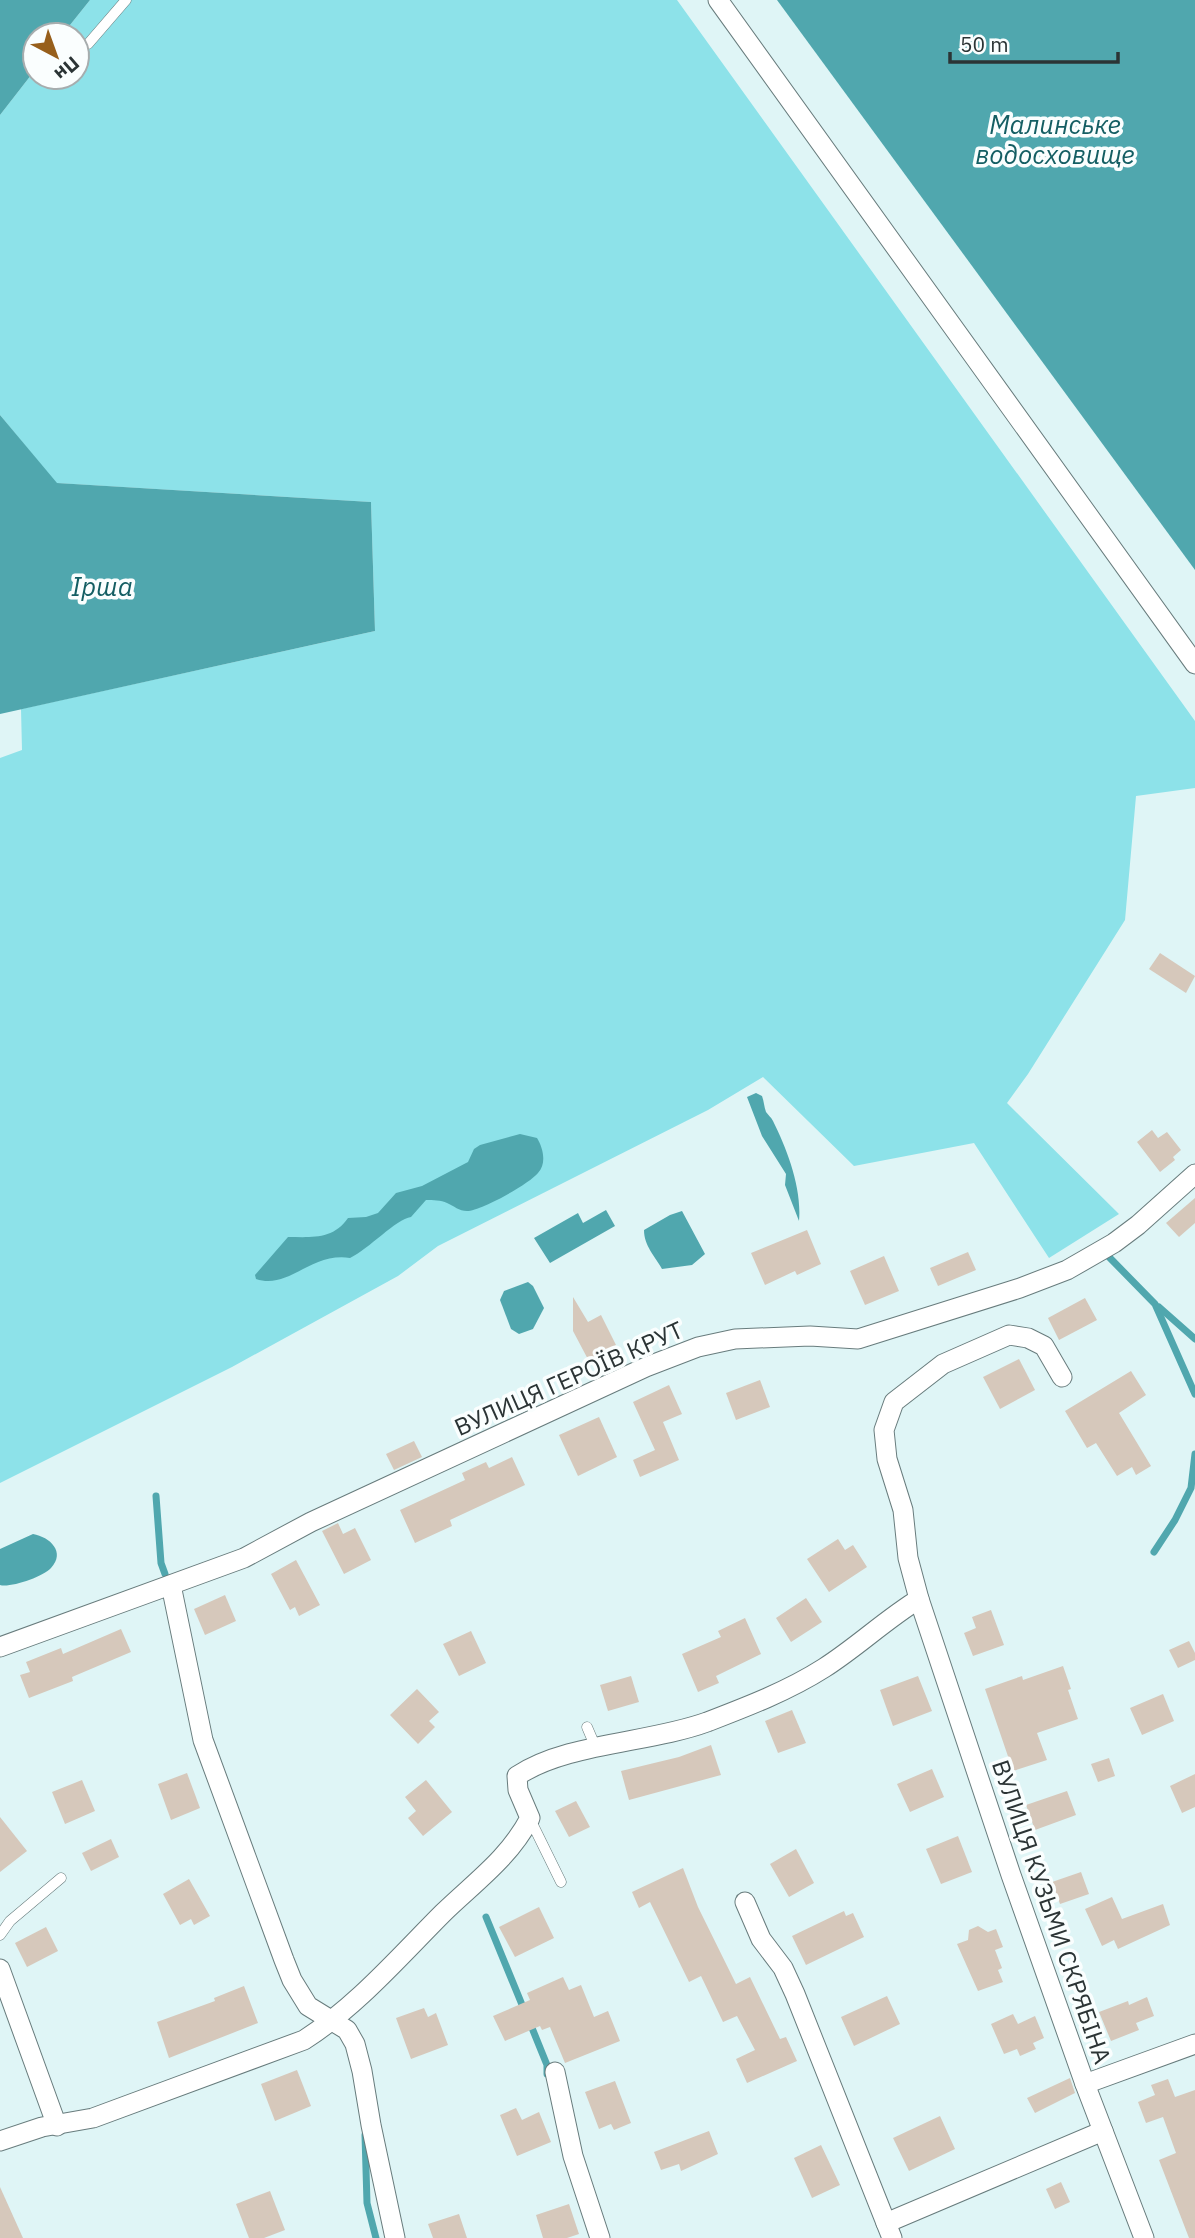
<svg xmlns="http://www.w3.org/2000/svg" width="1195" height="2238" viewBox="0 0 1195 2238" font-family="'IBM Plex Sans',sans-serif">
	<rect width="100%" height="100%" fill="#dff5f6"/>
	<path fill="#8de2e9" d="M90,0H677L1195,721V788L1136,796L1125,920L1028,1074L1007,1103L1119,1214L1049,1258L974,1143L854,1166L763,1077L708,1110L438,1246L398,1276L232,1367L0,1483V758L22,750L21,709L375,631L371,502L56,483L0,415V115L35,70V77H77V35H62Z"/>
	<g fill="#50a7ae">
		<path d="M0,0H90L62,35H35V70L0,115Z"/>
		<path d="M777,0H1195V570Z"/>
		<path d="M0,415L57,483L371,502L375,631L0,714Z"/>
		<path d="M756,1093L762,1096C764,1101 764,1107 766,1112C768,1115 771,1117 773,1121C787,1149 802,1188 799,1221L785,1185L786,1174L762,1136L747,1097Z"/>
		<path d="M520,1134L537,1138C543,1148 547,1163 538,1173C529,1184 481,1211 467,1211C459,1211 454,1206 447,1203C441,1200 433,1200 426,1200L411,1217C396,1219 369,1249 350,1258C311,1252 289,1290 256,1279L255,1275L288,1237C311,1237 333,1240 348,1218L366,1217L378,1213L396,1193L422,1186L468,1162L474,1149L480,1145Z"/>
		<path d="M606,1210L615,1226L550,1263L534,1238L578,1213L583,1223Z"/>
		<path d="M682,1211L705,1254L692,1265L662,1269C655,1256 644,1246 644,1230L670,1215Z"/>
		<path d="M528,1282L533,1286L544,1308L533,1329L519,1334L511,1329L500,1300L504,1291Z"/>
		<path d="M33,1534C50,1537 66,1552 51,1568C43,1577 10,1588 0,1585V1549Z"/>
	</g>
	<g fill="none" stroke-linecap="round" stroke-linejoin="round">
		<g stroke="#50a7ae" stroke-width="7">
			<path d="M1109,1257L1155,1304L1195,1394"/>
			<path d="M1159,1307L1195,1339"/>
			<path d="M156,1496L161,1563L165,1574"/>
			<path d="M1154,1552L1175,1520L1191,1488L1195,1454"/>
			<path d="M486,1917L525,2012"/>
			<path d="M530,2023L547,2065V2074"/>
			<path d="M365,2135L367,2203L376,2238"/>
		</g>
	</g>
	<g fill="#d6c8bb">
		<path d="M1160,953L1195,976L1186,993L1149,969Z"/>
		<path d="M1152,1130L1158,1138L1167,1132L1181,1150L1173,1157L1175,1160L1160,1172L1137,1142Z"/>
		<path d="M1195,1198V1223L1179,1237L1166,1223Z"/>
		<path d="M807,1230L821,1264L797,1275L795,1271L765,1285L751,1253Z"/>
		<path d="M968,1252L976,1270L938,1286L930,1268Z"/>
		<path d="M884,1256L899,1291L865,1305L850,1271Z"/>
		<path d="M573,1297L588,1322L601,1315L616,1345L604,1352L607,1357L591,1365L573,1331Z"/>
		<path d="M1085,1298L1097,1320L1059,1340L1048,1318Z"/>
		<path d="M1019,1359L1035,1390L1000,1409L983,1377Z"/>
		<path d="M1131,1371L1146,1395L1119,1413L1151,1466L1136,1475L1132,1467L1117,1476L1096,1443L1087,1448L1065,1411Z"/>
		<path d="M760,1380L770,1407L736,1420L726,1393Z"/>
		<path d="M669,1385L682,1414L663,1422L679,1460L640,1477L633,1460L655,1450L633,1402Z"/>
		<path d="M599,1417L617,1457L578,1476L559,1435Z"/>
		<path d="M414,1441L422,1457L394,1470L386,1454Z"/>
		<path d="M512,1457L525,1485L450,1520L452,1526L415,1543L400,1510L465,1480L462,1473L486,1462L489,1468Z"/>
		<path d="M338,1523L343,1534L355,1528L371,1560L344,1574L322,1531Z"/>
		<path d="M838,1539L845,1550L853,1545L867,1567L829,1592L807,1559Z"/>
		<path d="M296,1560L320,1605L299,1616L295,1607L290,1610L271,1574Z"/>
		<path d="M225,1595L236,1621L205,1635L194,1609Z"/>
		<path d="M806,1598L822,1622L791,1642L776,1618Z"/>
		<path d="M991,1610L1004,1645L973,1656L964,1633L976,1628L972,1617Z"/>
		<path d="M745,1618L761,1654L716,1676L719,1683L698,1692L682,1654L721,1637L718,1631Z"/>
		<path d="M121,1629L131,1652L72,1677L73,1681L29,1698L20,1675L30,1672L26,1662L61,1648L63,1654Z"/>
		<path d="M471,1631L486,1663L459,1676L443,1644Z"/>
		<path d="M1189,1641L1195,1653V1660L1178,1668L1169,1650Z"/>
		<path d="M1063,1666L1071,1689L1068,1690L1078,1719L1037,1733L1047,1760L1013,1771L985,1689L1022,1676L1023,1680Z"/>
		<path d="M631,1676L639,1702L608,1711L600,1685Z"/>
		<path d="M918,1676L932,1711L893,1726L880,1690Z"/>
		<path d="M417,1689L439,1712L429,1721L435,1727L418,1744L390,1715Z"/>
		<path d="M1163,1694L1174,1721L1142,1735L1130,1708Z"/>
		<path d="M792,1710L806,1743L778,1753L765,1721Z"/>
		<path d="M711,1745L721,1775L629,1800L621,1771L679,1757Z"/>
		<path d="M1109,1758L1115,1776L1098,1782L1091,1764Z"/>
		<path d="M932,1769L944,1797L910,1812L897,1784Z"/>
		<path d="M187,1773L200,1808L171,1820L158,1784Z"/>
		<path d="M1195,1774V1807L1182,1813L1170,1786Z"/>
		<path d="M82,1780L95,1811L65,1824L52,1792Z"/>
		<path d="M426,1780L452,1812L423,1836L408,1818L416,1811L405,1797Z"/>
		<path d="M1067,1791L1076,1815L1035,1830L1026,1805Z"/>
		<path d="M576,1801L590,1827L569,1837L555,1811Z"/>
		<path d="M0,1817L27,1851L0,1872Z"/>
		<path d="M958,1836L972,1872L941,1884L926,1849Z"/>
		<path d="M111,1839L119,1857L91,1871L82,1853Z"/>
		<path d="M796,1849L814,1883L789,1897L770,1864Z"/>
		<path d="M683,1868L698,1907L736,1984L750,1977L780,2039L786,2037L797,2061L747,2083L736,2059L755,2050L737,2016L723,2022L701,1976L689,1982L650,1902L639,1908L632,1892Z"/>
		<path d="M1081,1872L1089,1894L1060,1904L1052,1882Z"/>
		<path d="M189,1879L210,1916L194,1925L191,1919L180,1925L163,1894Z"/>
		<path d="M1112,1897L1122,1919L1163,1904L1170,1925L1118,1949L1114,1940L1102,1946L1085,1909Z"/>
		<path d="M539,1907L554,1938L515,1957L499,1927Z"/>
		<path d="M844,1911L846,1916L853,1913L864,1937L806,1965L792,1936Z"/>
		<path d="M978,1926L988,1932L996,1929L1003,1947L995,1950L1002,1968L998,1970L1003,1982L978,1991L957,1944L968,1940L969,1930Z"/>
		<path d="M46,1927L58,1951L27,1967L15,1943Z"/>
		<path d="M563,1977L569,1990L581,1985L594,2017L608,2011L620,2041L565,2063L550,2027L542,2030L540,2026L505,2041L493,2016L530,2000L527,1993Z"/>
		<path d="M244,1986L258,2023L169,2058L157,2022L215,2001L214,1998Z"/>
		<path d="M887,1996L900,2024L854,2046L841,2017Z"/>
		<path d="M1147,1997L1154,2016L1136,2023L1139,2030L1111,2041L1099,2012L1128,2001L1129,2005Z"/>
		<path d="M424,2008L428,2017L436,2013L448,2045L411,2059L396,2018Z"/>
		<path d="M1013,2014L1018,2024L1035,2016L1044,2038L1033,2043L1036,2049L1020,2056L1017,2049L1004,2054L991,2024Z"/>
		<path d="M297,2070L311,2106L275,2121L261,2084Z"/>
		<path d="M1070,2078L1075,2093L1035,2113L1027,2098Z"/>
		<path d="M1168,2079L1175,2097L1195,2090V2238H1189L1159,2160L1176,2153L1163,2117L1146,2123L1138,2102L1155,2095L1151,2085Z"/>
		<path d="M615,2081L631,2123L614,2130L611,2124L599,2129L585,2092Z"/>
		<path d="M516,2108L522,2120L539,2112L551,2142L517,2156L500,2115Z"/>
		<path d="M940,2116L955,2149L909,2171L893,2138Z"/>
		<path d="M709,2131L718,2154L681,2171L679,2164L661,2170L654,2152Z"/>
		<path d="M821,2145L840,2185L812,2198L794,2158Z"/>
		<path d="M1061,2182L1070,2202L1055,2209L1046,2189Z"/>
		<path d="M0,2187L23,2238H0Z"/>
		<path d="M270,2191L285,2230L264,2238H249L236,2204Z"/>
		<path d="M569,2204L579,2234L567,2238H543L536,2215Z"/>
		<path d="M459,2214L467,2238H433L428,2224Z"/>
	</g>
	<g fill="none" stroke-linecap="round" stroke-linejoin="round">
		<g stroke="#687c7d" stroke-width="11">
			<g id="lane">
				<path d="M88,44L126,0"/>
				<path d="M587,1727L596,1748"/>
				<path d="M530,1819L561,1882"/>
				<path d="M0,1935L10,1921L61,1878"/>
			</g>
		</g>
		<g stroke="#687c7d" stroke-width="21">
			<g id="street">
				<path d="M718,0L1195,664"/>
				<path d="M171,1585L203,1740L284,1960L292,1980L308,2006L347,2030L355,2044L362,2071L371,2125L395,2238"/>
				<path d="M919,1599L1011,1875L1085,2084L1144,2238"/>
				<path d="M0,1647L244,1558L311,1522L646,1367L698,1347L735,1339L810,1336L858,1339L1020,1288L1067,1270L1114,1243L1138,1225L1195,1174"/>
				<path d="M745,1902L761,1939L783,1968L795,1994L892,2238"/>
				<path d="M0,1969L57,2126"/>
				<path d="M555,2072L573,2156L600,2238"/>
				<path d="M1085,2084L1195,2044"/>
				<path d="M0,2141L42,2127L93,2118L304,2040C357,2006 399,1957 443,1913C475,1882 509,1858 530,1818L518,1790L517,1776C566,1743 650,1743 707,1722C746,1707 788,1691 824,1668C857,1647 885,1620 919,1599L908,1558L903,1510L887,1459L884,1430L894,1402L943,1364L1009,1335L1028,1338L1044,1346L1062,1377"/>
				<path d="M886,2223L1103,2131"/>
			</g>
		</g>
		<use href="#lane" stroke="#fff" stroke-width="10"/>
		<use href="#street" stroke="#fff" stroke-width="19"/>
	</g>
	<g text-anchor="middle" stroke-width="7" stroke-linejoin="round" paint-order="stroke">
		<g font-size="24" fill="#2b3435" stroke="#fafefe">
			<text transform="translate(569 1379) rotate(-24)" y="8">ВУЛИЦЯ ГЕРОЇВ КРУТ</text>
			<text transform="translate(1051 1912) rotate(71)" y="8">ВУЛИЦЯ КУЗЬМИ СКРЯБІНА</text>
		</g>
		<g font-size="26" font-style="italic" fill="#145e63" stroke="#fafefe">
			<text x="1055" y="134">Малинське<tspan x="1055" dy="30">водосховище</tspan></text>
			<text x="102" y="596">Ірша</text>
		</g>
	</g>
	<g transform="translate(56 56) rotate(139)"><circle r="33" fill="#fafefe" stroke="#a7adae" stroke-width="2"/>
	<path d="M0-5L12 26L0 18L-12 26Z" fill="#975f1b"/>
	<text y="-10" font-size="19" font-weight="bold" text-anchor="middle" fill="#2b3435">Пн</text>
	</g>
	<path d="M950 52v10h168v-10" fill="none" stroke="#2b3435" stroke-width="3.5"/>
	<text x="960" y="52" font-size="21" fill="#2b3435" stroke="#fafefe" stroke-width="5" paint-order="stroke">50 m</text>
</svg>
